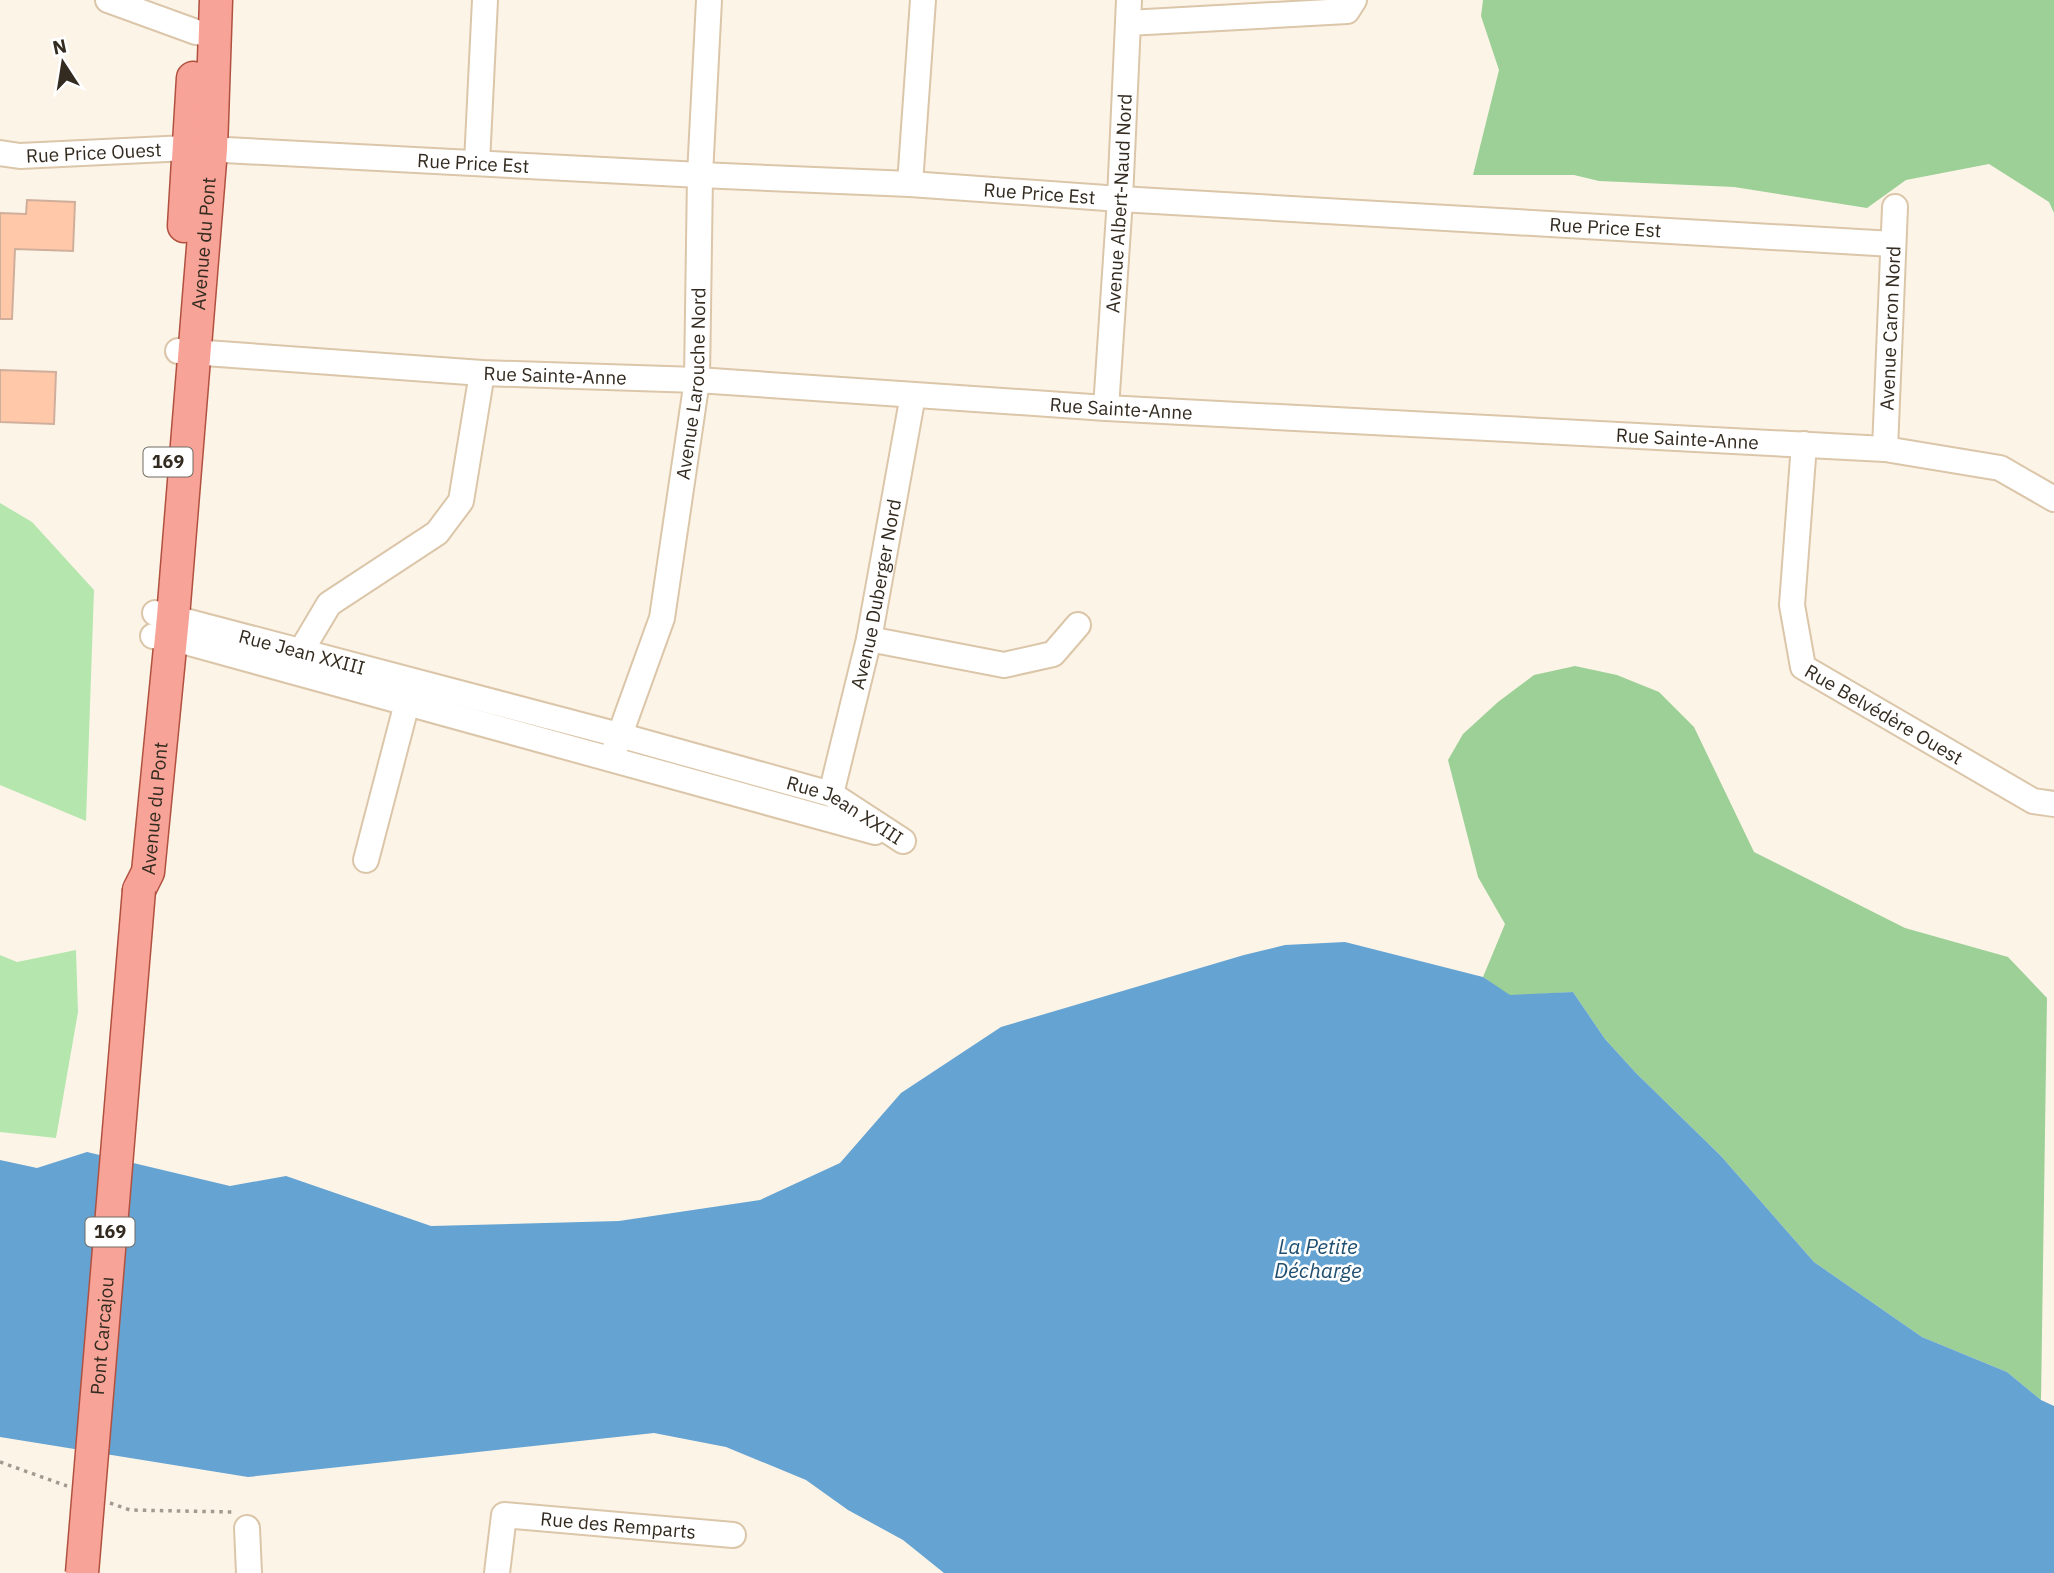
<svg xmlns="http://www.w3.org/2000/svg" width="2054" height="1573" viewBox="0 0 2054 1573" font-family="'IBM Plex Sans',sans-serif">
	<rect width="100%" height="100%" fill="#fdf4e8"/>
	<g fill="#b4e6ae">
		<path d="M0,503L32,522L94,590L86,821L0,785Z"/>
		<path d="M76,950L78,1012L56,1138L0,1132V955L17,962Z"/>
	</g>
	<g fill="#9cd097">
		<path d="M1483,0H2054V213L2049,202L1989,164L1906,180L1867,208L1734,187L1599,181L1574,175H1473L1499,70L1481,16Z"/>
		<path d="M1575,666L1617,675L1659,692L1694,727L1754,852L1905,928L2008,957L2047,998L2041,1400L2007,1372L1922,1337L1814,1262L1721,1156L1636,1073L1605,1039L1573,992L1510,996L1483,977L1505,924L1478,877L1448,760L1463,734L1498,702L1534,675Z"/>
	</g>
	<path fill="#64a3d2" d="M1345,942L1483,977L1510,995L1573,992L1605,1039L1636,1073L1721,1156L1814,1262L1922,1337L2007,1372L2041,1400L2054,1406V1573H944L903,1540L848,1510L806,1480L726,1447L654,1433L248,1477L0,1437V1160L37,1168L87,1152L230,1186L286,1176L431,1226L619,1221L760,1200L840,1163L901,1093L1001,1027L1244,955L1285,945Z"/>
	<g fill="#ffc8a8" stroke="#cfaf9c" stroke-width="2">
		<path d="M27,200L75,202L73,251L15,249L12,319H0V213L26,214Z"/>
		<path d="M0,370L56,372L54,424L0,422Z"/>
	</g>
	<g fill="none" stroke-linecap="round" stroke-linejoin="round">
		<g stroke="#dbc6a9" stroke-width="28">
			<g id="minor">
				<path d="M108,0L196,32L214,35"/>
				<path d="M1128,23L1347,11L1354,0"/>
				<path id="s1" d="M0,153L20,156L187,148L700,175L910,184L1120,199L1893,244"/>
				<path d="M477,163L485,0"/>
				<path d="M910,184L923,0"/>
				<path id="s2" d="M178,351L482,373L697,380L1106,408L1885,449L2000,468L2054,499"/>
				<path id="s3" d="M1106,408L1120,199L1129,0"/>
				<path id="s4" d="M1804,444L1792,605L1803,667L2033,801L2054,804"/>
				<path id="s5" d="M1885,449L1895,207"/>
				<path id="s6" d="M155,613L619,735L831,794L903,841"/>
				<path d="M153,636L171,638L875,832"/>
				<path d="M869,639L1004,665L1053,654L1078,625"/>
				<path d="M301,651L329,604L437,533L461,501L482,373"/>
				<path id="s7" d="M614,751L662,618L697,380L700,175L709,0"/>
				<path id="s8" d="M831,794L869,639L913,395"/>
				<path d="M366,860L407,703"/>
				<path d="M247,1528L249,1573"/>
				<path id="s9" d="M497,1573L504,1515L733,1535"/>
			</g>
		</g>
		<g stroke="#b05140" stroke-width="35">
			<g id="major">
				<path d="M184,226L193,78"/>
				<path id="s10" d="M139,890L148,872L173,617L211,149L216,0"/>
			</g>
		</g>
		<g stroke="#a39a8f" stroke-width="3.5" stroke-dasharray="3.5 5" stroke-linecap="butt">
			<path d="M0,1462L67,1486"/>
			<path d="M110,1503L130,1510L234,1512"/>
		</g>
		<use href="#minor" stroke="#fff" stroke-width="24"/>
		<use href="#major" stroke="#f8a397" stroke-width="32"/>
		<g stroke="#b05140" stroke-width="35" stroke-linecap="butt">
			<g id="major-bridge">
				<path id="s11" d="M82,1573L139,890"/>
			</g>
		</g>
		<use href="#major-bridge" stroke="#f8a397" stroke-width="32"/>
	</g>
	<g text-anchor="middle" stroke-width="5" stroke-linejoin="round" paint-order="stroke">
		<g fill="#fff" stroke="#706b63" stroke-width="2">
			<rect x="143.5" y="447.5" width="49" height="29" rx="5"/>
			<rect x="85.5" y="1217.5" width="49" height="29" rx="5"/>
		</g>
		<g font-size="18" font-weight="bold" fill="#332b20">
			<text x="168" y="468">169</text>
			<text x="110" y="1238">169</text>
		</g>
		<g font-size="19" fill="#332b20" stroke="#fff">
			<text dy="7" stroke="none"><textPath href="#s1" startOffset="94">Rue Price Ouest</textPath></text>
			<text dy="7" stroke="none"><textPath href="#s1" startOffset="474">Rue Price Est</textPath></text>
			<text dy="7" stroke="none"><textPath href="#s1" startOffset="1041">Rue Price Est</textPath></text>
			<text dy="7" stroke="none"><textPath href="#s3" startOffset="205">Avenue Albert-Naud Nord</textPath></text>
			<text dy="7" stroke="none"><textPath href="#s1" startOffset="1608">Rue Price Est</textPath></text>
			<text dy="7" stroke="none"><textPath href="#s10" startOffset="651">Avenue du Pont</textPath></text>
			<text dy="7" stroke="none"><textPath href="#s5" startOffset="121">Avenue Caron Nord</textPath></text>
			<text dy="7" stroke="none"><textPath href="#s2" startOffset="378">Rue Sainte-Anne</textPath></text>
			<text dy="7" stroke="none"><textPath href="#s7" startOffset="378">Avenue Larouche Nord</textPath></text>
			<text dy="7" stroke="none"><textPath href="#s2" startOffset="945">Rue Sainte-Anne</textPath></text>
			<text dy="7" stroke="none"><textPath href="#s2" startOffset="1512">Rue Sainte-Anne</textPath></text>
			<text dy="7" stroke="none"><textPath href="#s8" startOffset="205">Avenue Duberger Nord</textPath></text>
			<text dy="7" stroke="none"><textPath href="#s6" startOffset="152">Rue Jean XXIII</textPath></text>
			<text dy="7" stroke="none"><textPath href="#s4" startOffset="318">Rue Belvédère Ouest</textPath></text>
			<text dy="7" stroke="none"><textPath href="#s10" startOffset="84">Avenue du Pont</textPath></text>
			<text dy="7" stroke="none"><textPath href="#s6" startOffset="719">Rue Jean XXIII</textPath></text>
			<text dy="7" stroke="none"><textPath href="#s11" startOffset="238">Pont Carcajou</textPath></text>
			<text dy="7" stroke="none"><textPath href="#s9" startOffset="173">Rue des Remparts</textPath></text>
		</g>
		<g font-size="21" font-style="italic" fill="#204f70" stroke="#fff">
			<text x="1318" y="1254">La Petite<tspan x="1318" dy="24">Décharge</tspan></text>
		</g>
	</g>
	<g transform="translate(63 63) rotate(348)" stroke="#ffffff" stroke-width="5" paint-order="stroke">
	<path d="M0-5L12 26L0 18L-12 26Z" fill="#332b20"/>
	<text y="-10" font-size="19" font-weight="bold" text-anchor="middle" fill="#332b20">N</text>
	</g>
</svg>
